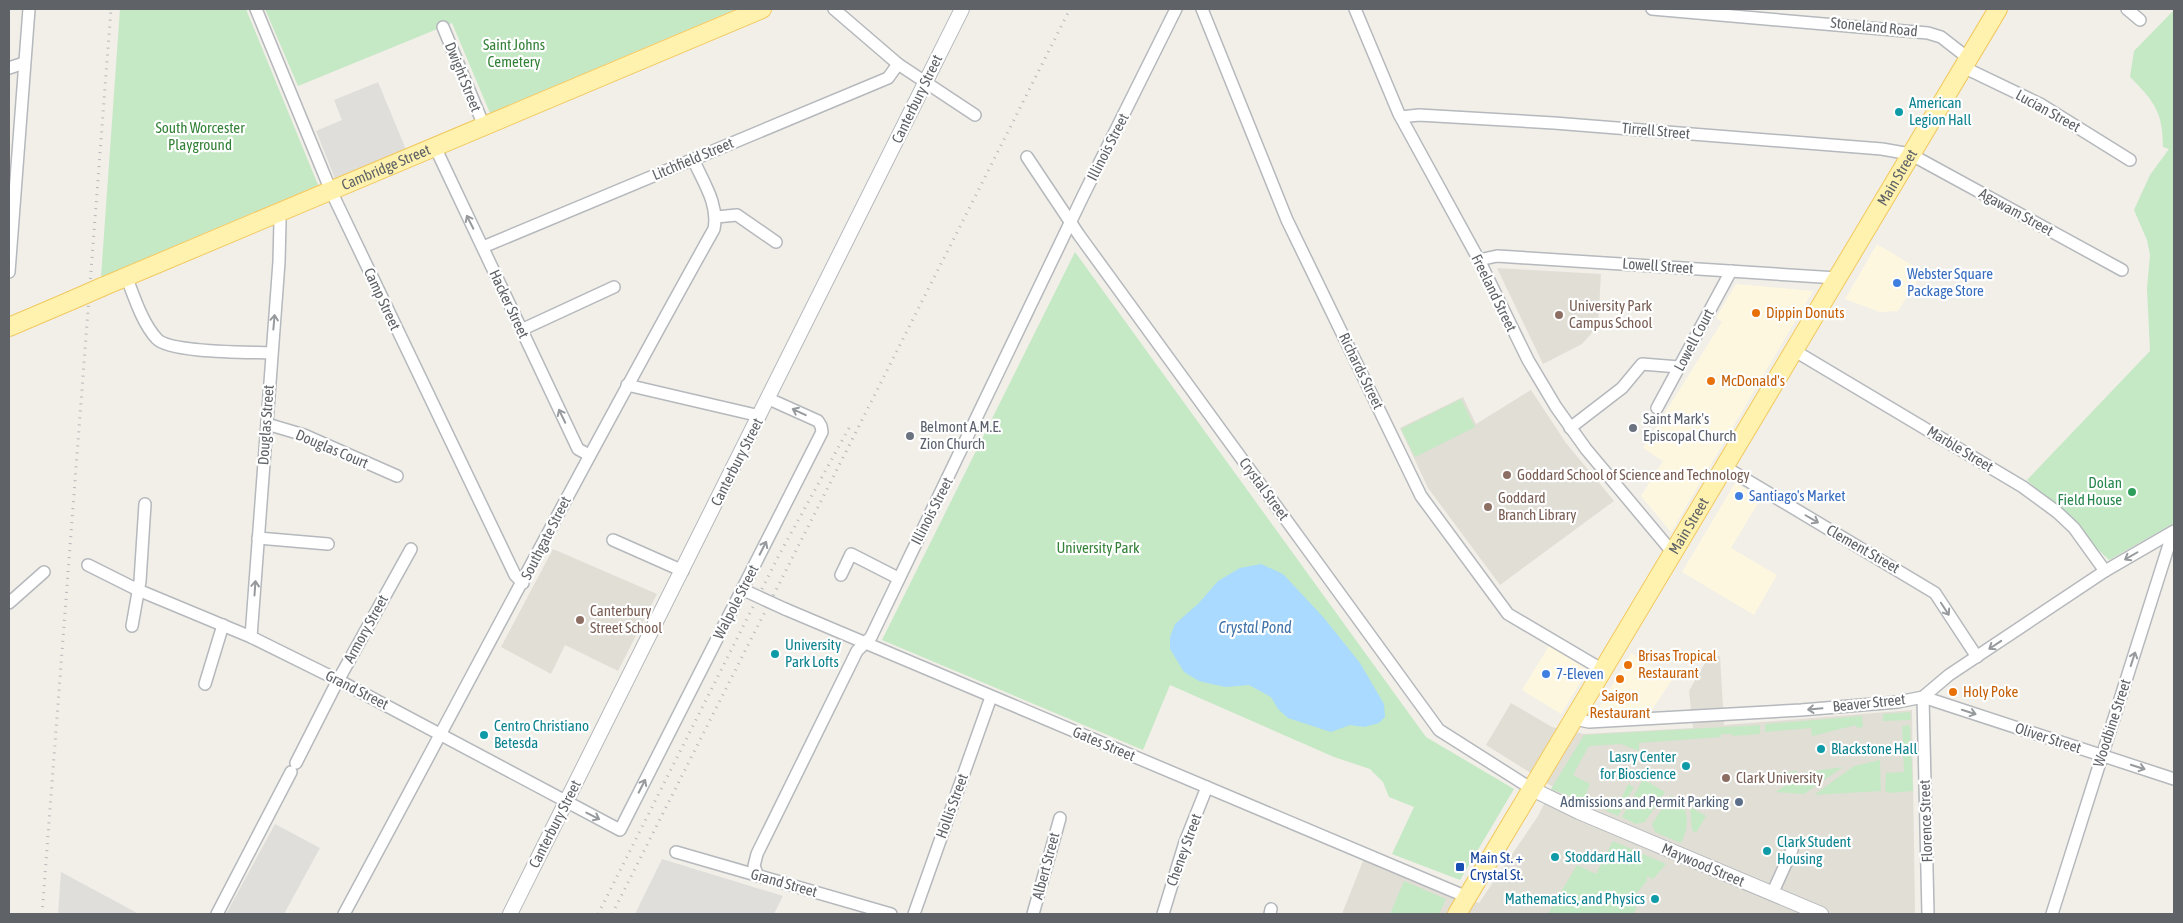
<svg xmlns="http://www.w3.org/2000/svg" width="2183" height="923" viewBox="0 0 2183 923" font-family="'Asap Condensed',sans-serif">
	<rect width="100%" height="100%" fill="#f1efe8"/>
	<g fill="#fef7e0">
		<path d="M1877,244L1923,272L1898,311L1880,312L1845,299Z"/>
		<path d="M1736,284L1813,291L1671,532L1641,496L1663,461L1643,448L1722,322L1716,318Z"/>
		<path d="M1735,483L1761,498L1731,548L1777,575L1754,615L1682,572Z"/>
		<path d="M1549,646L1588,670L1561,714L1522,690Z"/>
		<path d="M1631,653L1672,680L1651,711L1609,715L1599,712L1598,709Z"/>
	</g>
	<g fill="#e0deda">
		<path d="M378,82L407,152L336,181L316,131L342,120L334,100Z"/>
		<path d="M275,824L320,848L284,914H226Z"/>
		<path d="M662,859L783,896L774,914H635Z"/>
		<path d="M61,872L139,914H58Z"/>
	</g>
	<g fill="#e1ded6">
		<path d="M1497,268L1601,274L1598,326L1582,344L1543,364Z"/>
		<path d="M1531,390L1566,443L1614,501L1500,585L1428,488L1400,428L1463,397L1476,424Z"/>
		<path d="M553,549L657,594L618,671L565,645L551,674L501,647Z"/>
		<path d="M1709,656H1720L1724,725L1912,710L1915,914H1342L1365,856L1479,903L1538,816L1553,787L1486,745L1511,703L1552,727L1584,734L1693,728L1689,691Z"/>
	</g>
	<g fill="#c5e8c5">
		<path d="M120,9H246L318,185L101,277Z"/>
		<path d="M265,9H736L490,113L452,23L298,86Z"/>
		<path d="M2174,10V523L2109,560L2027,480L2150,351L2147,289L2150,255L2147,240L2134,210L2150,175L2169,149L2163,147C2163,112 2154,101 2130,77L2134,51Z"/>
		<path d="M1075,252L1426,737L1514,789L1460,880L1392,854L1414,807L1389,797L1383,782L1370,769L1334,757L1170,685L1143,750L882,640Z"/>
		<path d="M1461,399L1475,427L1415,457L1401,429Z"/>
		<path d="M1910,712L1911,720L1883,721V714Z"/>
		<path d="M1862,716L1863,727L1857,728L1856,725L1812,736L1811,728L1765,732V724Z"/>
		<path d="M1760,725V734L1732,736V734H1721V737L1639,743V751L1621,744L1589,746L1573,775L1590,784L1585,796L1603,808V810L1551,789L1584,735Z"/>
		<path d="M1910,725L1913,791L1890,793L1885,791L1886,773L1904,772L1902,726Z"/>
		<path d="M1880,760L1881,791L1814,795L1854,766Z"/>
		<path d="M1843,767L1804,794L1775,792L1807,772Z"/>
		<path d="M1799,771L1772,785L1771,773Z"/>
		<path d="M1643,779L1665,792L1645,822L1636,824L1622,817Z"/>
		<path d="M1628,784L1634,787L1618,816L1606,811L1613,796L1621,799Z"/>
		<path d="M1671,795C1690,806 1690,825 1681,843L1655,832L1652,824Z"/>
		<path d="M1690,807L1706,816L1696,833L1692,830Z"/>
		<path d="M1613,841L1666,864L1653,879L1647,876V881L1629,902L1637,908L1633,914H1548L1577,865L1596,874Z"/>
		<path d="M1404,881L1446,899L1439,914H1390Z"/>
	</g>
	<path fill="#aadaff" d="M1261,564L1283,574L1324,618L1360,663L1384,704L1385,717L1379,723L1364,727L1350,725L1331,732L1288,718L1278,709L1271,697L1249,685L1226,687L1211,684L1199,681L1184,672L1170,649V637L1175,624L1198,604L1218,581L1240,568Z"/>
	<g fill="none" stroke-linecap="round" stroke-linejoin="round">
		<g stroke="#b5b8bc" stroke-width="14">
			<g id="minor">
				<path d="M256,9L331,191L515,575L523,583"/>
				<path d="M834,9L898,64L975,115"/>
				<path d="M1202,9L1287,220L1421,496L1508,614L1603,670"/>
				<path d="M1355,9L1399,114L1479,260L1528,360L1556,407L1586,449L1673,553"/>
				<path d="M1652,9L1928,33L1941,37L1968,58"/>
				<path d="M2127,9L2140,20"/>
				<path d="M443,27L484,126"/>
				<path d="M1963,67L2040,104L2130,160"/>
				<path d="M9,68L24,63"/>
				<path d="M1401,117L1419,115L1554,123L1882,149L1910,154L2122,270"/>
				<path d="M435,147L578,449L589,455"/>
				<path d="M1027,157L1079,235L1439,730L1532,789"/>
				<path d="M716,217L737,215L776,242"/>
				<path d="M483,247L888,78L898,64"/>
				<path d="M1479,260L1497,256L1837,278"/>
				<path d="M9,272L29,9"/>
				<path d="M126,276C134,296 142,323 157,339C170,353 250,352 271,353"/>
				<path d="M521,330L614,287"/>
				<path d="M1795,351L2023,487L2057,512L2074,528L2105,571"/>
				<path d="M627,385L760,416"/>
				<path d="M1657,408L1731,271"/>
				<path d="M267,424L304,435L397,476"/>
				<path d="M1570,428L1622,388L1642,364L1679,367"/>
				<path d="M1725,467L1935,593L1977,657"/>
				<path d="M258,538L328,544"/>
				<path d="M613,540L683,571"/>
				<path d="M88,565L138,590L251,637L338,680L620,830L822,432L821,426L818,421L769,399"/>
				<path d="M841,575L851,554L898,578"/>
				<path d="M9,603L44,572"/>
				<path d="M785,609L1467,897"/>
				<path d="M132,626L140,581L145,504"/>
				<path d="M251,637L279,262L280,221L276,213"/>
				<path d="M205,684L223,625"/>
				<path d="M1574,719L1589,722L1801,710L1898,702L1923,697L1949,675L2105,571L2174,531"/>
				<path d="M296,763L335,686L411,549"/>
				<path d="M676,852L891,914"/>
				<path d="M758,876L754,866L757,854L857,651L871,637L1083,196L1176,9"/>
				<path d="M1772,894L1792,850"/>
				<path d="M217,914L291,772"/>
				<path d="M344,914C467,686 587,456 714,229C719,204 703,182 693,159"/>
				<path d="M914,914L991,697"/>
				<path d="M1033,914L1060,818"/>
				<path d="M1163,914L1185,842L1207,787"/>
				<path d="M1270,914L1271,909"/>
				<path d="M1928,914L1923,697L2174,779"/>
				<path d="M2052,914L2173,532"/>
			</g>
		</g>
		<g stroke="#b5b8bc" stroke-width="16">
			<g id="tertiary">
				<path d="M1532,789L1579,812L1821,914"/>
				<path d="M510,914L962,9"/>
			</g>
		</g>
		<g stroke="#f2c960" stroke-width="20">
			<g id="primary">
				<path id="s1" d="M102,287L762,9"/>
				<path d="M9,327L70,301"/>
				<path id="s2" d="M1457,914L1998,9"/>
			</g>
		</g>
		<use href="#minor" stroke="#fff" stroke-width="11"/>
		<use href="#tertiary" stroke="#fff" stroke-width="14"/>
		<use href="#primary" stroke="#fff2af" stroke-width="18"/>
		<g stroke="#b6b7b8" stroke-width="3" stroke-dasharray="1 6" stroke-linecap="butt">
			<path d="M42,914L111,9"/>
			<path d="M598,914L779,555L849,428"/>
			<path d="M612,914L1070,9"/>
		</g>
		<g stroke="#b5b8bc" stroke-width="14" stroke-linecap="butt">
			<path id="minor-bridge" d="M748,592L785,609"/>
		</g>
		<g stroke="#f2c960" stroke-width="20" stroke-linecap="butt">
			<path id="primary-bridge" d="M70,301L102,287"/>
		</g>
		<use href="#minor-bridge" stroke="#fff" stroke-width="11"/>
		<use href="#primary-bridge" stroke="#fff2af" stroke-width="18"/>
	</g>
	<defs><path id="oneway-shaft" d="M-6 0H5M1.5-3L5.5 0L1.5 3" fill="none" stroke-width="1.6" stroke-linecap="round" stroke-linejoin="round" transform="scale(1.25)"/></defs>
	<g stroke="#979a9d">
		<use href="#oneway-shaft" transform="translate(470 222) rotate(-117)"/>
		<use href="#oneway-shaft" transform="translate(274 322) rotate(-85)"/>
		<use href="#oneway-shaft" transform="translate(799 412) rotate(-155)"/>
		<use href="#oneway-shaft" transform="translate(562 416) rotate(-116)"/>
		<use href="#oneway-shaft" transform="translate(1812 519) rotate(30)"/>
		<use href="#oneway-shaft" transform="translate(763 548) rotate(-63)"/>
		<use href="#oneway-shaft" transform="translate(2131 556) rotate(150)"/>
		<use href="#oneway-shaft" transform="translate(255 588) rotate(-86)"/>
		<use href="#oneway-shaft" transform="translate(1945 609) rotate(57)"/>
		<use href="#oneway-shaft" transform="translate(1995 645) rotate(146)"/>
		<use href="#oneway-shaft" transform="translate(2133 659) rotate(-72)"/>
		<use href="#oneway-shaft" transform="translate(1815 709) rotate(175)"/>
		<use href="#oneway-shaft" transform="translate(1969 712) rotate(18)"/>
		<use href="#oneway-shaft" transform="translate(2138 767) rotate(18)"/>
		<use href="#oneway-shaft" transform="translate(642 786) rotate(-63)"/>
		<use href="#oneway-shaft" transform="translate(593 816) rotate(27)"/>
	</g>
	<g fill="#0f9aa8" stroke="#fff" stroke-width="2">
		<circle cx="1899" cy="112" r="5"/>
		<circle cx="775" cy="654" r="5"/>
		<circle cx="484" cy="735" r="5"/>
		<circle cx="1821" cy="749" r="5"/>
		<circle cx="1686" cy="766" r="5"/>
		<circle cx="1767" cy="851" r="5"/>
		<circle cx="1555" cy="857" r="5"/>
		<circle cx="1655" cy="899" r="5"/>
	</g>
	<g fill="#3f7fe0" stroke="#fff" stroke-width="2">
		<circle cx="1897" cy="283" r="5"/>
		<circle cx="1739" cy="496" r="5"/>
		<circle cx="1546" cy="674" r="5"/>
	</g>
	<g fill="#e8710a" stroke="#fff" stroke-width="2">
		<circle cx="1756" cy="313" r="5"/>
		<circle cx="1711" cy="381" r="5"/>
		<circle cx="1628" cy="665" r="5"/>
		<circle cx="1620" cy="679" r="5"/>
		<circle cx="1953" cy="692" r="5"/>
	</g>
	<g fill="#8d6e63" stroke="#fff" stroke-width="2">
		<circle cx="1559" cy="315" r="5"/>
		<circle cx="1507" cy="475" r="5"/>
		<circle cx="1488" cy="507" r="5"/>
		<circle cx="580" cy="620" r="5"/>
		<circle cx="1726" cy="778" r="5"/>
	</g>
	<g fill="#6b7280" stroke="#fff" stroke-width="2">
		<circle cx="1633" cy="428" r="5"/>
		<circle cx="910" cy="436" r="5"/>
	</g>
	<circle fill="#2e9e5b" stroke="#fff" stroke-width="2" cx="2132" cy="492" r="5"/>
	<circle fill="#5c6f8a" stroke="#fff" stroke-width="2" cx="1739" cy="802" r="5"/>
	<rect fill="#1a4fb4" stroke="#fff" stroke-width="2" x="1455" y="862" width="10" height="10" rx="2.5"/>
	<g text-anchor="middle" stroke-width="4.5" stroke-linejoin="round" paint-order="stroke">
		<g font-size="15" fill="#5f6368" stroke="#fff">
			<text transform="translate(1874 27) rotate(6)" y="5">Stoneland Road</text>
			<text transform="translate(463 77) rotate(68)" y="5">Dwight Street</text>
			<text transform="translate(917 99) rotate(-64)" y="5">Canterbury Street</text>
			<text transform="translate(2048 111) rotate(29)" y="5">Lucian Street</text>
			<text transform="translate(1656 131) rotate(5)" y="5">Tirrell Street</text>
			<text transform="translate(1108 147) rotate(-63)" y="5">Illinois Street</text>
			<text transform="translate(693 159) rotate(-23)" y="5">Litchfield Street</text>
			<text dy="5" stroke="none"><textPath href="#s1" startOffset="308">Cambridge Street</textPath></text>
			<text dy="5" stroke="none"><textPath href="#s2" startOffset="858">Main Street</textPath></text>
			<text transform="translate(2016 212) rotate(29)" y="5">Agawam Street</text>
			<text transform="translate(1658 266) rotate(4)" y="5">Lowell Street</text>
			<text transform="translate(1494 293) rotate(64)" y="5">Freeland Street</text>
			<text transform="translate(382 299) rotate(65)" y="5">Camp Street</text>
			<text transform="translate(509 304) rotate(65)" y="5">Hacker Street</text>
			<text transform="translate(1694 340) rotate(-62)" y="5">Lowell Court</text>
			<text transform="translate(1361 371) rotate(64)" y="5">Richards Street</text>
			<text transform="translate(266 425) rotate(-86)" y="5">Douglas Street</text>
			<text transform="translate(332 449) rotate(23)" y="5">Douglas Court</text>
			<text transform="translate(1960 449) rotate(31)" y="5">Marble Street</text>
			<text transform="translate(737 462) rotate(-63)" y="5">Canterbury Street</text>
			<text transform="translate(1264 489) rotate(54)" y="5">Crystal Street</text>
			<text transform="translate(932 511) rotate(-63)" y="5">Illinois Street</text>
			<text dy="5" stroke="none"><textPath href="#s2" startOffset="452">Main Street</textPath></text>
			<text transform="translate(546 538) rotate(-63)" y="5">Southgate Street</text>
			<text transform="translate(1863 549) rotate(30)" y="5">Clement Street</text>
			<text transform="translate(736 602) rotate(-63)" y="5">Walpole Street</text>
			<text transform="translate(366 629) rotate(-61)" y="5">Armory Street</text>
			<text transform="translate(357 690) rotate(27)" y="5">Grand Street</text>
			<text transform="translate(1869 703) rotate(-6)" y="5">Beaver Street</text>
			<text transform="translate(2112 723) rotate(-72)" y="5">Woodbine Street</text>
			<text transform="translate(2048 738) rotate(18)" y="5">Oliver Street</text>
			<text transform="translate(1104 744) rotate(23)" y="5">Gates Street</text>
			<text transform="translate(952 806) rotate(-70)" y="5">Hollis Street</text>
			<text transform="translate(1926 821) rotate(-92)" y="5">Florence Street</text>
			<text transform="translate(555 824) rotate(-63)" y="5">Canterbury Street</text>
			<text transform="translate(1184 850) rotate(-70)" y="5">Cheney Street</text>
			<text transform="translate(1703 865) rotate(23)" y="5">Maywood Street</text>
			<text transform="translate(1046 866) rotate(-75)" y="5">Albert Street</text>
			<text transform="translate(784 883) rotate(16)" y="5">Grand Street</text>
		</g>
		<g font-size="15" fill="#348238" stroke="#fff">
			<text x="514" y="50">Saint Johns<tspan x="514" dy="17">Cemetery</tspan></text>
			<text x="200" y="133">South Worcester<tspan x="200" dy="17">Playground</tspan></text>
			<text x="1098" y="553">University Park</text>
		</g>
		<g font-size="15" fill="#0d838f" stroke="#fff" text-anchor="start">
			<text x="1909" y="108">American<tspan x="1909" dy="17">Legion Hall</tspan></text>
			<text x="785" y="650">University<tspan x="785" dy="17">Park Lofts</tspan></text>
			<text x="494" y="731">Centro Christiano<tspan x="494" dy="17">Betesda</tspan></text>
			<text x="1831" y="754">Blackstone Hall</text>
			<text x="1676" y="762" text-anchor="end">Lasry Center<tspan x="1676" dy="17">for Bioscience</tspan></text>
			<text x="1777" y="847">Clark Student<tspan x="1777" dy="17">Housing</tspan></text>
			<text x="1565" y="862">Stoddard Hall</text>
			<text x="1645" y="904" text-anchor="end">Mathematics, and Physics</text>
		</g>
		<g font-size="15" fill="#366cbe" stroke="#fff" text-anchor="start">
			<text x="1907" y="279">Webster Square<tspan x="1907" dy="17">Package Store</tspan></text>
			<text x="1749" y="501">Santiago's Market</text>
			<text x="1556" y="679">7-Eleven</text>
		</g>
		<g font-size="15" fill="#785e54" stroke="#fff" text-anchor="start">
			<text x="1569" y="311">University Park<tspan x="1569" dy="17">Campus School</tspan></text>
			<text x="1517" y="480">Goddard School of Science and Technology</text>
			<text x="1498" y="503">Goddard<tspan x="1498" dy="17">Branch Library</tspan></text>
			<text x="590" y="616">Canterbury<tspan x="590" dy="17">Street School</tspan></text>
			<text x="1736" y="783">Clark University</text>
		</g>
		<g font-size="15" fill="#c56008" stroke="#fff" text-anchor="start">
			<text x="1766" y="318">Dippin Donuts</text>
			<text x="1721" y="386">McDonald's</text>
			<text x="1638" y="661">Brisas Tropical<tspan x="1638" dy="17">Restaurant</tspan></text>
			<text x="1963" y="697">Holy Poke</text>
			<text x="1620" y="701" text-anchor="middle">Saigon<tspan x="1620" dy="17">Restaurant</tspan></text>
		</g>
		<g font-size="15" fill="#5b616d" stroke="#fff" text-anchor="start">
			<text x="1643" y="424">Saint Mark's<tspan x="1643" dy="17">Episcopal Church</tspan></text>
			<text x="920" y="432">Belmont A.M.E.<tspan x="920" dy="17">Zion Church</tspan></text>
		</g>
		<g font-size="15" fill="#27864d" stroke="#fff" text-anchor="end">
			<text x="2122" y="488">Dolan<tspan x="2122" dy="17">Field House</tspan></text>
		</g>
		<g font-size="15" fill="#4e5e75" stroke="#fff" text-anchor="end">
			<text x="1729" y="807">Admissions and Permit Parking</text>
		</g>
		<g font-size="15" fill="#164399" stroke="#fff" text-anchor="start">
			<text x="1470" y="863">Main St. +<tspan x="1470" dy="17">Crystal St.</tspan></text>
		</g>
		<g font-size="16" font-style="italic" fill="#4174aa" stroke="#fff">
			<text x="1255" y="633">Crystal Pond</text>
		</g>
	</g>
	<rect width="2183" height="923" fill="none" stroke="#5f6368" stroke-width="20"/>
</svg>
